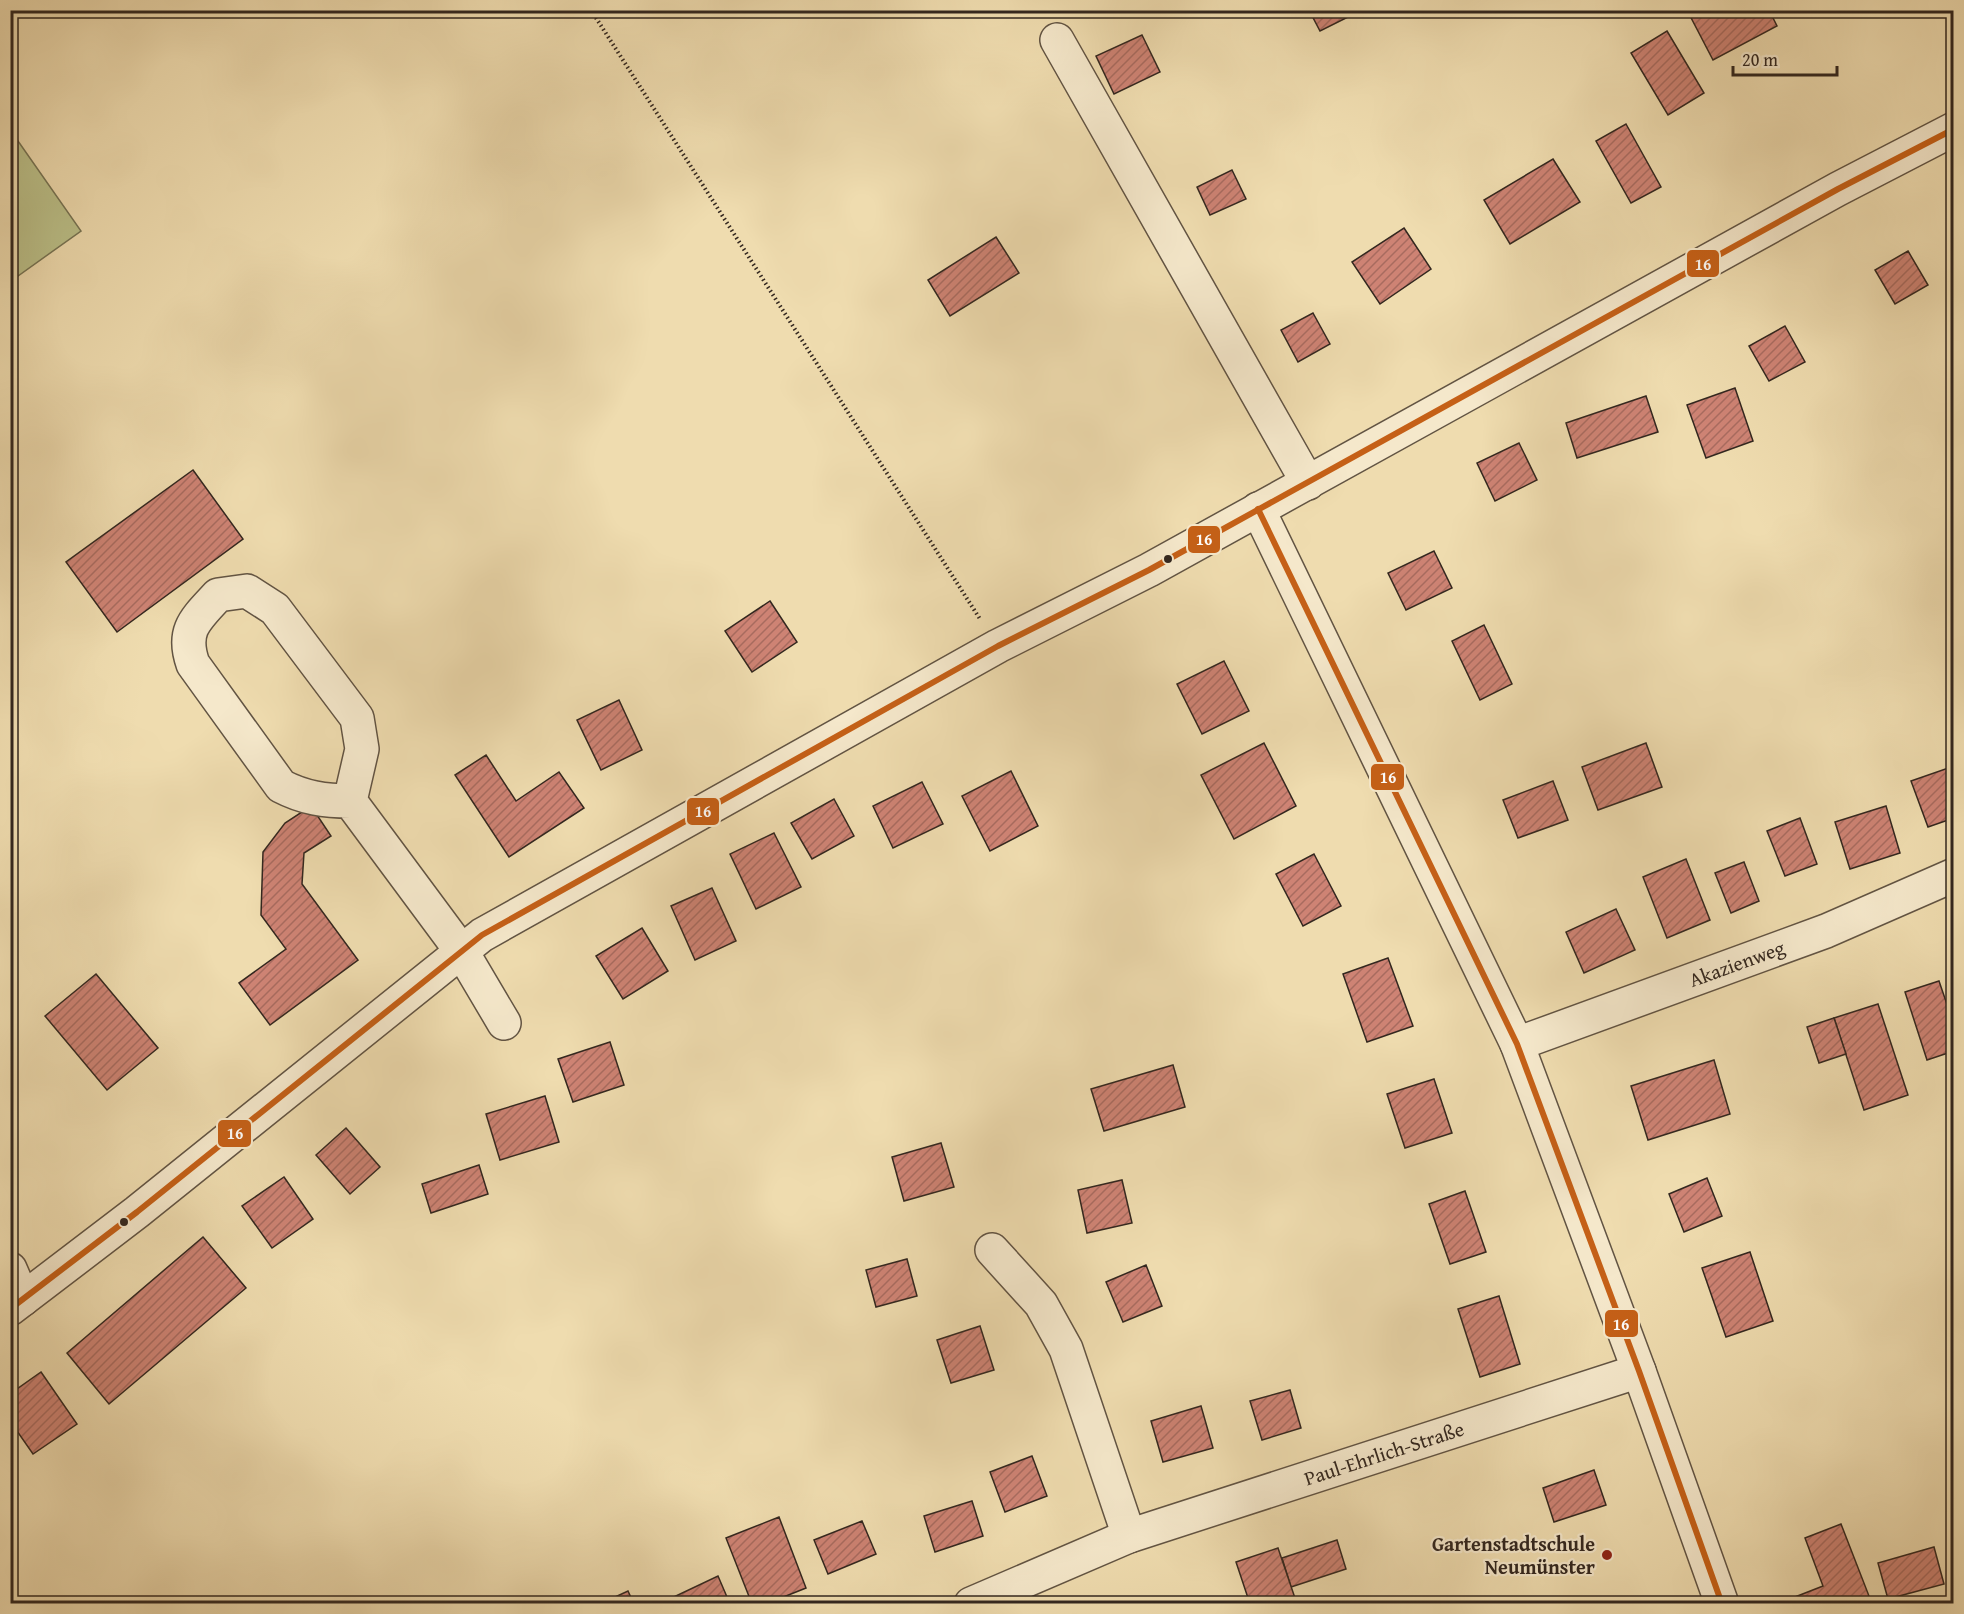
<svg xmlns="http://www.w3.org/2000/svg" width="1964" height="1614" viewBox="0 0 1964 1614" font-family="'Gentium Book Plus',serif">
	<defs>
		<pattern id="building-hatch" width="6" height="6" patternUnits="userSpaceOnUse" patternTransform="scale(1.5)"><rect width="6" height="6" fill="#ce8374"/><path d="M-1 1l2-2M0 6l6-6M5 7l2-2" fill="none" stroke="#a86b5f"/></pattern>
	</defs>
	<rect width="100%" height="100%" fill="#efdcaf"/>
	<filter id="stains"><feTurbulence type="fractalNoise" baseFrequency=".00333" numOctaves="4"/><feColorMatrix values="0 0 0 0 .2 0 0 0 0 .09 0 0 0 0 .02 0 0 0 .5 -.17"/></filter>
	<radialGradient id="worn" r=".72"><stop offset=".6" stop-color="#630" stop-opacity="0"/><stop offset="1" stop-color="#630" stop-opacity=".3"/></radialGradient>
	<path fill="#bbc089" stroke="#777454" stroke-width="1.5" d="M11,131L81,231L11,281H10Z"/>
	<g fill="url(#building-hatch)" stroke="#33271f" stroke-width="1.5">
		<path d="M1309,10H1362L1320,31Z"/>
		<path d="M1687,10H1769L1777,26L1713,60Z"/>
		<path d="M1667,31L1704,93L1668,115L1631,53Z"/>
		<path d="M1142,35L1160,72L1114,94L1096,56Z"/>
		<path d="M1626,124L1661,187L1631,203L1596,141Z"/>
		<path d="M1553,159L1580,202L1510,244L1484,200Z"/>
		<path d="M1232,170L1246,199L1210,215L1197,187Z"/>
		<path d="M1404,228L1431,269L1380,304L1352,262Z"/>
		<path d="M996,237L1019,273L950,316L928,280Z"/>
		<path d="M1908,251L1928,285L1895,304L1875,270Z"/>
		<path d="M1313,313L1330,344L1298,362L1281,330Z"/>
		<path d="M1785,326L1805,362L1769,381L1749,346Z"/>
		<path d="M1735,388L1753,441L1706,458L1687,405Z"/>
		<path d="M1646,396L1658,432L1577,458L1566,423Z"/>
		<path d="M1519,443L1537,480L1495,501L1477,463Z"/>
		<path d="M193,470L243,539L117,632L66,562Z"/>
		<path d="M1434,551L1452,588L1406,610L1388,573Z"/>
		<path d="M770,601L797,642L752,672L725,631Z"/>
		<path d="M1484,625L1512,684L1480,700L1452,641Z"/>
		<path d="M1224,661L1249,711L1202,734L1177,684Z"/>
		<path d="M619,700L642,750L601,770L577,720Z"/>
		<path d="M1264,743L1296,806L1234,839L1201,775Z"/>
		<path d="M1646,743L1662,787L1598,810L1582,767Z"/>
		<path d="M486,755L516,801L559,772L584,808L509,857L455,775Z"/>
		<path d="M1954,766V818L1928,827L1911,781Z"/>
		<path d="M1011,771L1038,826L990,851L962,796Z"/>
		<path d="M1553,781L1568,820L1518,838L1503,800Z"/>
		<path d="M922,782L943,824L893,848L873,806Z"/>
		<path d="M834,799L854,836L812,859L791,823Z"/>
		<path d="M311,806L331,836L304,853L302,884L358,960L270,1025L239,983L286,949L261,915L263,852L285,823Z"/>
		<path d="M1886,806L1900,853L1850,869L1835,822Z"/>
		<path d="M1800,818L1817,864L1785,876L1767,831Z"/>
		<path d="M774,833L801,887L756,909L730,854Z"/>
		<path d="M1314,854L1341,906L1303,926L1276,874Z"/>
		<path d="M1686,859L1710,920L1667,938L1643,877Z"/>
		<path d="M1744,862L1759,901L1731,913L1715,873Z"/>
		<path d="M712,888L736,941L695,960L671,906Z"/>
		<path d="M1616,909L1635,950L1584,973L1566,932Z"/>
		<path d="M642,928L668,971L623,999L596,956Z"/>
		<path d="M1388,958L1413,1026L1367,1042L1343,974Z"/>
		<path d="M96,974L158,1048L107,1090L45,1016Z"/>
		<path d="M1939,981L1954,1025V1051L1927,1060L1905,992Z"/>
		<path d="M1878,1004L1908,1095L1864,1110L1834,1018Z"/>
		<path d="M1834,1018L1846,1054L1819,1063L1807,1027Z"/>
		<path d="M610,1042L624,1085L573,1102L558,1059Z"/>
		<path d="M1714,1060L1730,1114L1648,1140L1631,1086Z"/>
		<path d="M1173,1065L1185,1107L1104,1131L1091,1089Z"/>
		<path d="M1434,1079L1452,1133L1405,1148L1387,1094Z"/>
		<path d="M545,1096L559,1142L500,1160L486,1114Z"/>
		<path d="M346,1128L380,1167L350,1194L316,1155Z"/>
		<path d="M941,1143L954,1187L904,1201L892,1157Z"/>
		<path d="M479,1165L488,1194L431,1213L422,1184Z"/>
		<path d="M284,1177L313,1219L272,1248L242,1206Z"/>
		<path d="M1707,1178L1722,1216L1684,1232L1669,1194Z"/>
		<path d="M1122,1180L1132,1223L1087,1233L1078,1190Z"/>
		<path d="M1465,1191L1486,1252L1450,1264L1429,1204Z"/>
		<path d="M203,1237L246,1288L109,1404L67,1353Z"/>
		<path d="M1750,1252L1773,1321L1726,1337L1702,1268Z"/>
		<path d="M907,1259L917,1296L876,1307L866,1270Z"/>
		<path d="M1146,1265L1162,1306L1123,1322L1106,1282Z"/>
		<path d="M1499,1296L1520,1364L1480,1377L1458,1309Z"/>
		<path d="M980,1326L994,1370L951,1383L937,1340Z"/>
		<path d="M41,1372L77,1424L33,1454L10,1421V1394Z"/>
		<path d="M1290,1390L1301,1428L1262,1440L1250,1401Z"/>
		<path d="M1201,1406L1213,1448L1163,1462L1151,1421Z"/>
		<path d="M1032,1456L1047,1496L1005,1512L990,1472Z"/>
		<path d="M1594,1470L1606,1505L1554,1522L1543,1488Z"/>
		<path d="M972,1501L983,1536L935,1552L924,1516Z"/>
		<path d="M779,1517L806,1588L766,1604H752L726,1538Z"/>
		<path d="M862,1521L876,1554L828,1574L814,1540Z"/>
		<path d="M1841,1524L1869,1596L1851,1604H1777L1823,1586L1805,1538Z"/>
		<path d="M1337,1540L1346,1569L1291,1587L1282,1558Z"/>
		<path d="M1934,1547L1944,1584L1888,1599L1878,1563Z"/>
		<path d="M1278,1548L1297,1604H1250L1236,1562Z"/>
		<path d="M718,1576L730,1604H659Z"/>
		<path d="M628,1591L634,1604H600Z"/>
	</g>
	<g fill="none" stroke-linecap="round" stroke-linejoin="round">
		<g stroke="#625443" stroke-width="36">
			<g id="minor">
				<path d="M1057,40L1308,483"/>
				<path d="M1258,509L1517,1044L1639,1371L1722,1604"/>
				<path d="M350,801C325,801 304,798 281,786L193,664C181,630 196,619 218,595L247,591L275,609L357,718L362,749L350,801L462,952L504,1023"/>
				<path id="s1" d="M1517,1044L1826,931L1954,875"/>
				<path d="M992,1250L1041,1304L1066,1349L1129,1536"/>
				<path d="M10,1269L23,1299"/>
				<path d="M10,1309L137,1212L482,935L998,646L1149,570L1838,189L1954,129"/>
				<path id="s2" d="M971,1604L1129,1536L1639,1371"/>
			</g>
		</g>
		<path stroke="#33271f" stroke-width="4" stroke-dasharray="1.5 3" stroke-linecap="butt" d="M591,10L980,619"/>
		<use href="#minor" stroke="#f5e8cb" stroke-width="33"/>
		<g stroke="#f5e8cb" stroke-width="10">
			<g id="bus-1">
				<path d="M1258,509L1517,1044L1639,1371L1722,1604"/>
				<path d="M10,1309L137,1212L482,935L998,646L1149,570L1838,189L1954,129"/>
			</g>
		</g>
		<use href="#bus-1" stroke="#c56017" stroke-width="6"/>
	</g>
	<g fill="#33271f" stroke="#f5e8cb" stroke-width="2">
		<circle cx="1168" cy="559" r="5"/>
		<circle cx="124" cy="1222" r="5"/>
	</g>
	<circle fill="#8f2418" stroke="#f5e8cb" stroke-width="2" cx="1607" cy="1555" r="6"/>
	<g text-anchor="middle" stroke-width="4.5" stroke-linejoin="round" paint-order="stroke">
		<g font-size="20" fill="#33271f" stroke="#f5e8cb">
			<text dy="7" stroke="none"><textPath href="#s1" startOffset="234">Akazienweg</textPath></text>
			<text dy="7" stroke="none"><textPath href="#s2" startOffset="440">Paul-Ehrlich-Straße</textPath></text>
		</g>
		<g font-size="20" font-weight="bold" fill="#33271f" stroke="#f5e8cb" text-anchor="end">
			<text x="1595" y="1551">Gartenstadtschule<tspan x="1595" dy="23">Neumünster</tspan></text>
		</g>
	</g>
	<g stroke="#f5e8cb" stroke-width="2">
		<rect x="1686" y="249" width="34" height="29" rx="6" fill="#c56017"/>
		<rect x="1187" y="525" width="34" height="29" rx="6" fill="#c56017"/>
		<rect x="1370" y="763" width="35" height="28" rx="6" fill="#c56017"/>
		<rect x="686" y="797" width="34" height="29" rx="6" fill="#c56017"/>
		<rect x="217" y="1119" width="35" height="29" rx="6" fill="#c56017"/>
		<rect x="1604" y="1309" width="35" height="29" rx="6" fill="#c56017"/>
	</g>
	<g font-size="16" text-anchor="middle" font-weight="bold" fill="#fff">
		<text x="1703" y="270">16</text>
		<text x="1204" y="545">16</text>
		<text x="1388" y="783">16</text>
		<text x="703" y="817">16</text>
		<text x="235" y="1139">16</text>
		<text x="1621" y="1330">16</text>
	</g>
	<rect width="1964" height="1614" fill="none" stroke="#efdcaf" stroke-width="36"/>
	<rect x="12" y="12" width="1940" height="1590" fill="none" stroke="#33271f" stroke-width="3"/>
	<rect x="18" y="18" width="1928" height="1578" fill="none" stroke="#33271f" stroke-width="1.5"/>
	<path d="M1733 66v9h104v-9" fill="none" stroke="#33271f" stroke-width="3"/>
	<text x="1742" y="66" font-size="18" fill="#33271f" stroke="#f5e8cb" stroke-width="4.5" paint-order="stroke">20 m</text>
	<rect width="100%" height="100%" filter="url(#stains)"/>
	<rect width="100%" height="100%" fill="url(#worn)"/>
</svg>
